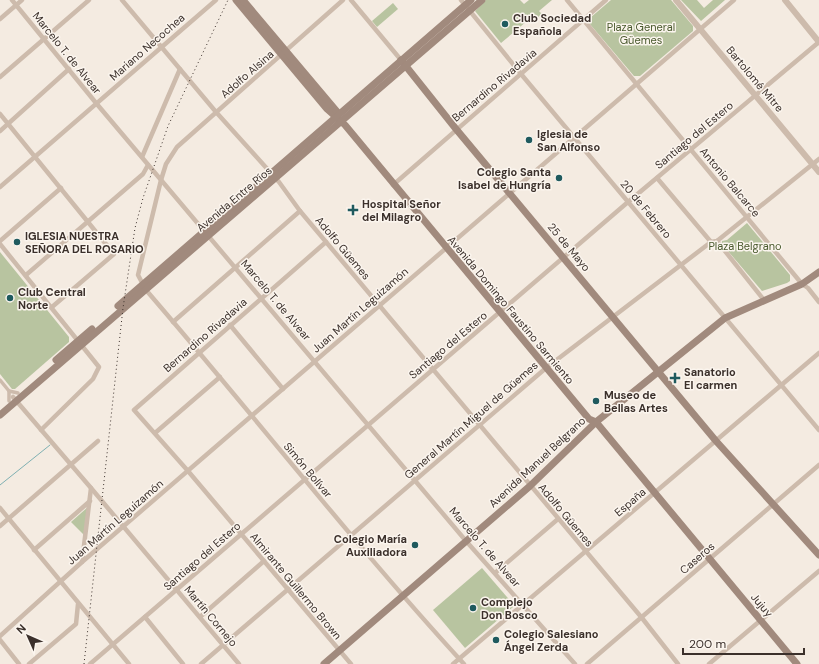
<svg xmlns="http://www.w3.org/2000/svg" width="819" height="664" viewBox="0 0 819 664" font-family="'DM Sans',sans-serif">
	<rect width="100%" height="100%" fill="#f4ebe1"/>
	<g fill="#b8c4a0">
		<path d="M486,0H520L524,4L529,0H552L539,11L542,14L536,19L533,16L501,43L475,11Z"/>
		<path d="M611,0H671L693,26V31L640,76H634L589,23L590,18Z"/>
		<path d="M681,0H697L704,8L713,0H725L701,21Z"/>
		<path d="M393,3L398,9L377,27L372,21Z"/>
		<path d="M747,223L790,275V281L787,283L762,291L722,244V241L727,240Z"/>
		<path d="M0,252L69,337V342L15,389H12L0,374Z"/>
		<path d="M89,506L85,536L71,522Z"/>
		<path d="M482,568L513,604V607L465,648L433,610Z"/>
	</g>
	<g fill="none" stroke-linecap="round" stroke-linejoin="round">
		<path stroke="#7fb0b2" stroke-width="1" d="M0,485L50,445"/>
		<g stroke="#cdbbac" stroke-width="3.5">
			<path d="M0,380L9,391"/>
			<path d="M9,401V391L18,393"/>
		</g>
		<g stroke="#cdbbac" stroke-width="4.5">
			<path d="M12,0L96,103L466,541L575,664"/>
			<path d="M122,0L216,112L279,182L300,211L642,618L678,664"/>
			<path d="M343,0L177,147L166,164L161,180L138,275L146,290C253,414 353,543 464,664"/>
			<path d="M351,0L401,60"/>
			<path d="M461,0L521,74L819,430"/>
			<path d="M567,0L802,284L808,288L819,302"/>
			<path d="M0,19L22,0"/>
			<path d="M0,77L89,0"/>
			<path d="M0,114L114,254L52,307"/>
			<path d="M0,131L69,69"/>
			<path d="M142,157L180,69"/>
			<path d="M657,178L711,242"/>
			<path d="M393,185L606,0"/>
			<path d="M0,187L216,0"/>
			<path d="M0,241L61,188"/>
			<path d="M717,241L764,300"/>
			<path d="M326,242L134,410L188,471L351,664"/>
			<path d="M0,244L99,367L93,379L41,430"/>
			<path d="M26,275L143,174L148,165"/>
			<path d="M173,322L300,211"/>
			<path d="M230,325L283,389"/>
			<path d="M13,397L91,488L82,562"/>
			<path d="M155,433L220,377"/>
			<path d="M91,488L239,664"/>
			<path d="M0,508L129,664"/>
			<path d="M0,526L98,441"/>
			<path d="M34,550L90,501"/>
			<path d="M495,573L558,519"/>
			<path d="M145,617L183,664"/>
			<path d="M200,617L264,561"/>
			<path d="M0,636L82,562L734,0"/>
			<path d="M0,640L19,664"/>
			<path d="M29,664L76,624L78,604"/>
			<path d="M90,664L628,202L819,42"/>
			<path d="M201,664L546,368L711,242L717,241L819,159"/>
			<path d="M453,664L819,353"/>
			<path d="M587,664L819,465"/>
			<path d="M709,664L819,571"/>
		</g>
		<g stroke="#cdbbac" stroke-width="6">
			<path d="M676,0L819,172"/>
			<path d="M785,0L819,42"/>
		</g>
		<g stroke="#a18a7d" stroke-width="7">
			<path d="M236,0L327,109L345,125L589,419L596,422L797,664"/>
			<path d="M243,0L339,114"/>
			<path d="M401,60L456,129L716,441L819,555"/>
			<path d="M118,306L471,0"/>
			<path d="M56,360L92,329"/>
			<path d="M0,415L482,0"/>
			<path d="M324,664L530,486L596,422L725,318L802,284L819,272"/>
		</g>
		<path stroke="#3b302b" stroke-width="1" stroke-dasharray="1 3" stroke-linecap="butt" d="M84,664L123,308L135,228L143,198L168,126L228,0"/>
	</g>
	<g fill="#1f5a5e" stroke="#fbf5ee" stroke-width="1.5">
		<circle cx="505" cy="24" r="4"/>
		<circle cx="529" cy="140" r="4"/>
		<circle cx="559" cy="178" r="4"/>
		<path d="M351 204h4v4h4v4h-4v4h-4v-4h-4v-4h4z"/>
		<circle cx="17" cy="242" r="4"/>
		<circle cx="10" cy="298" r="4"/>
		<path d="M673 372h4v4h4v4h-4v4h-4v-4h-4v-4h4z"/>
		<circle cx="596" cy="401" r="4"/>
		<circle cx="415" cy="545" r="4"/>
		<circle cx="473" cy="608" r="4"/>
		<circle cx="496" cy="640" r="4"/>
	</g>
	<g text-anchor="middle" stroke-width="3" stroke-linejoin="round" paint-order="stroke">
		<g font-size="11" font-weight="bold" fill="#3b302b" stroke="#fbf5ee" text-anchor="start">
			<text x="513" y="22">Club Sociedad<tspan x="513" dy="13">Española</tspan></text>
			<text x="537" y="138">Iglesia de<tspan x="537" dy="13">San Alfonso</tspan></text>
			<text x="551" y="176" text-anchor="end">Colegio Santa<tspan x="551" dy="13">Isabel de Hungría</tspan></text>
			<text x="362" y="208">Hospital Señor<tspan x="362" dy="13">del Milagro</tspan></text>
			<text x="25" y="240">IGLESIA NUESTRA<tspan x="25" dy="13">SEÑORA DEL ROSARIO</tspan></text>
			<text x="18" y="296">Club Central<tspan x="18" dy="13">Norte</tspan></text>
			<text x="684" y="376">Sanatorio<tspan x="684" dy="13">El carmen</tspan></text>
			<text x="604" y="399">Museo de<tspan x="604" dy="13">Bellas Artes</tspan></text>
			<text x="407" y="543" text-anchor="end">Colegio María<tspan x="407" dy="13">Auxiliadora</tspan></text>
			<text x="481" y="606">Complejo<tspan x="481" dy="13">Don Bosco</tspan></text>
			<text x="504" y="638">Colegio Salesiano<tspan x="504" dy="13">Ángel Zerda</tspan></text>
		</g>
		<g font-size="11" fill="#4a5a2e" stroke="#fbf5ee">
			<text x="641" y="31">Plaza General<tspan x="641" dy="13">Güemes</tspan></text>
			<text x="745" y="250">Plaza Belgrano</text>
		</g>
		<g font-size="11" fill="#3b302b" stroke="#fbf5ee">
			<text transform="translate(147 47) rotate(-41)" y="4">Mariano Necochea</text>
			<text transform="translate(67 53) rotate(51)" y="4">Marcelo T. de Alvear</text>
			<text transform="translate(247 74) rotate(-41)" y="4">Adolfo Alsina</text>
			<text transform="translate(755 79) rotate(50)" y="4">Bartolomé Mitre</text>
			<text transform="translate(494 85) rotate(-40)" y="4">Bernardino Rivadavia</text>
			<text transform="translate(694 135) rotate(-40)" y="4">Santiago del Estero</text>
			<text transform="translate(730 182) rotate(50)" y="4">Antonio Balcarce</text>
			<text transform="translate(234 199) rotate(-40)" y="4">Avenida Entre Ríos</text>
			<text transform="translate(646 209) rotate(50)" y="4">20 de Febrero</text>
			<text transform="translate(569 247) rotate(50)" y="4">25 de Mayo</text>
			<text transform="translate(343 248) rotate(50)" y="4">Adolfo Güemes</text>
			<text transform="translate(276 300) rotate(50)" y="4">Marcelo T. de Alvear</text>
			<text transform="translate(360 310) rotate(-41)" y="4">Juan Martín Leguizamón</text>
			<text transform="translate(511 310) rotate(50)" y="4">Avenida Domingo Faustino Sarmiento</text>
			<text transform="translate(205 335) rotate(-41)" y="4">Bernardino Rivadavia</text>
			<text transform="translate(448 345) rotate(-40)" y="4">Santiago del Estero</text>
			<text transform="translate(471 420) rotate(-41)" y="4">General Martín Miguel de Güemes</text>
			<text transform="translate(537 462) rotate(-43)" y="4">Avenida Manuel Belgrano</text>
			<text transform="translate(308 470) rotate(50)" y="4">Simón Bolívar</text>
			<text transform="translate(630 502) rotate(-40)" y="4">España</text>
			<text transform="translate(566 515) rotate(50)" y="4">Adolfo Güemes</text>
			<text transform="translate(115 522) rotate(-41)" y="4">Juan Martín Leguizamón</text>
			<text transform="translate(485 547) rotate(49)" y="4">Marcelo T. de Alvear</text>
			<text transform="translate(202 556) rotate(-41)" y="4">Santiago del Estero</text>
			<text transform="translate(697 558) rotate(-41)" y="4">Caseros</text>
			<text transform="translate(296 586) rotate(50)" y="4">Almirante Guillermo Brown</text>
			<text transform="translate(762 605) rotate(50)" y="4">Jujuy</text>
			<text transform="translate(211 616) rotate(50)" y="4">Martín Cornejo</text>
		</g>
	</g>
	<g transform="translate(28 636) rotate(315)" stroke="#fbf5ee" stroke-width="3" paint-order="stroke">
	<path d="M0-3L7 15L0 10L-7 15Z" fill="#3b302b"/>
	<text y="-6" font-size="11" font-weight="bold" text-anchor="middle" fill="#3b302b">N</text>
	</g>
	<path d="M683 648v6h121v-6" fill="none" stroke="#3b302b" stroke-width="2"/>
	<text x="689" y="648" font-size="12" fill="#3b302b" stroke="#fbf5ee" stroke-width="3" paint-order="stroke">200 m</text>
</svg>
